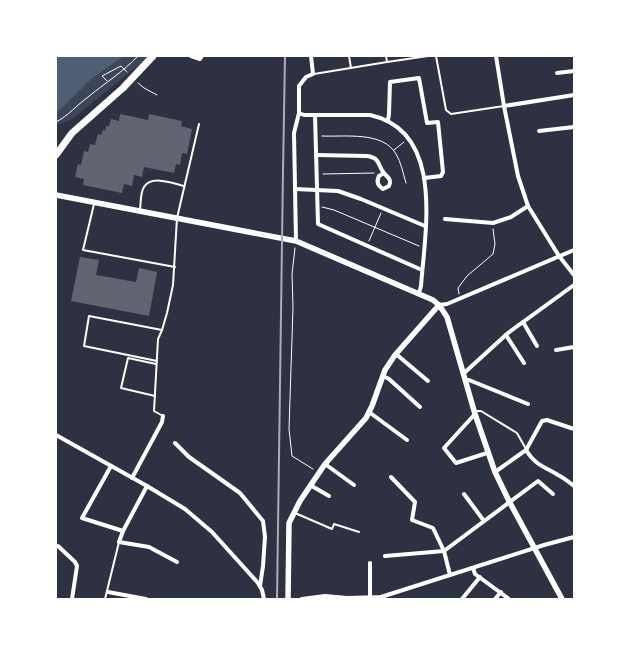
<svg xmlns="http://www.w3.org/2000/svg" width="630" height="655" viewBox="0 0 630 655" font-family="'IBM Plex Sans',sans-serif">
	<rect width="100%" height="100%" fill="#2d3142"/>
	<path fill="#3c4559" d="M56,56H150L71,120L56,125Z"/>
	<path fill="#4f5d75" d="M56,56H124L91,79L61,109L56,113Z"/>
	<g fill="#626471">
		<path d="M120,114L148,120L149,114L182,121L181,126L192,129L187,154L182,153L180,165L176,164L174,173L144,167L142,177L134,175L132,186L124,184L122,193L83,185L84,179L75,177L78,164L81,165L84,151L88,152L90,144L95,145L98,134L101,135L103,130L105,131L106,126H109L111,119L119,121Z"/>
		<path d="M80,257L99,260L96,275L136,282L139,268L157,272L149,316L71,301Z"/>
	</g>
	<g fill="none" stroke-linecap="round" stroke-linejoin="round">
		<g stroke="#fff" stroke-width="1">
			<path d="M107,81L102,76L121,66L127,72"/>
			<path d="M138,83L144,88L157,95"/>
			<path d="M56,122C68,116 77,105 88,97C105,83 123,72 138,56"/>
			<path d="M322,136C345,137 383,131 396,154C401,162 403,173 406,183"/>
			<path d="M394,150L404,142"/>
			<path d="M323,174L374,173"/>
			<path d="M322,207L334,210L419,246"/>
			<path d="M369,241L381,213"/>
			<path d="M295,248L292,274L293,307L289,429L292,456L313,469"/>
			<path d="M459,294L458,288L467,276L493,254L495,244L493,229"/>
		</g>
		<g stroke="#fff" stroke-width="2">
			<path d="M349,56L351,68"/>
			<path d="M436,56L446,110L451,114L504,106"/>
			<path d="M387,62L428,56"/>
			<path d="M314,74L387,62L386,56"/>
			<path d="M94,204L83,250L175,267"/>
			<path d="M140,210C141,203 140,193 144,187C151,175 173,183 184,186"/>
			<path d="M157,361L84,346L89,316L162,330"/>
			<path d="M155,396L121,388L128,358L156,364"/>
			<path d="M475,411H481L517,433L526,449"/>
			<path d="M163,416L154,411L158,339L162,330L167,313L173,285L177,218L199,124"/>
			<path d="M295,513L332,529L334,524L359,532"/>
			<path d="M105,599L119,542"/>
		</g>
		<g stroke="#fff" stroke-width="4">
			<path d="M191,56L200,59L202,56"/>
			<path d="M496,56L504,106L518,176L528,206L559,256L574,275"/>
			<path d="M557,73L574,71"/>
			<path d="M504,106L574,95"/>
			<path d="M299,113L304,115H370C445,131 425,231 421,286L419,293"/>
			<path d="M315,115L318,224L422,270"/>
			<path d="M388,120L389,114L390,82L419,78L427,123L438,122L443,172L441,176L424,178"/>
			<path d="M539,131L574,127"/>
			<path d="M316,155L367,156C381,158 377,165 384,173C388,178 392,179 389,186L383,189C378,186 376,182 379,176L384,173"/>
			<path d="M295,189L338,191L361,199L425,226"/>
			<path d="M445,219L493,223L511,217L528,206"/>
			<path d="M296,241L294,133L299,113V86L306,77L313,74L311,56"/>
			<path d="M439,305L447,304L574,250"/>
			<path d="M523,322L537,346"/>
			<path d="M506,335L524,363"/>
			<path d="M556,350L574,347"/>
			<path d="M396,354L428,381"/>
			<path d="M463,374L508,333L574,285"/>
			<path d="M383,376L389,379L420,407"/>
			<path d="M465,381L469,380L528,404"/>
			<path d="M369,412L407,440"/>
			<path d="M475,414L444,448L456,463L487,453"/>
			<path d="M56,435L147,486L185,509L212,532L258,583L262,590L264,599"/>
			<path d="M175,443L189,457L240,493L263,521L265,537L263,566L260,586"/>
			<path d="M526,450C536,466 544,466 558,475C564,478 569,482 574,486"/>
			<path d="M325,464L354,485"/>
			<path d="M111,466L82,518L123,531"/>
			<path d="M495,472L526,450L542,421L547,420L574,429"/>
			<path d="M391,477L415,502L412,520L433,528L444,551L450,575"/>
			<path d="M132,478L162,422L163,416"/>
			<path d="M310,485L329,496"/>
			<path d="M147,486L123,531L119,542L149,547L177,562"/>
			<path d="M464,494L484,521"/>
			<path d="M58,546L75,562L77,566L72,599"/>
			<path d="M385,556L444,551L538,481L553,494"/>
			<path d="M473,568L475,574L509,599"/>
			<path d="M108,592L146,599"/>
			<path d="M370,597V563"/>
			<path d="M302,599L325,596L347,598L381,597L544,545L574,537"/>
			<path d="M462,599L480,577"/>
			<path d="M495,599L501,592"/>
		</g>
		<g stroke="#fff" stroke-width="5.5">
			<path d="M56,195L296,241L433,300L439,305L447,317L475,414L495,472L509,501L562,599"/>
			<path d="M288,599L289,523L300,501L325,464L366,418L372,406L385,370L395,355L439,305"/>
		</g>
		<path stroke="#fff" stroke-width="7" d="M56,155L72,133L123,88L153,56"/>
		<path stroke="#abadb3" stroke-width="2" d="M277,599L283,171L285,56"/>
	</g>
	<rect width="630" height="655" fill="none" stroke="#ffffff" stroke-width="114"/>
</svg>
